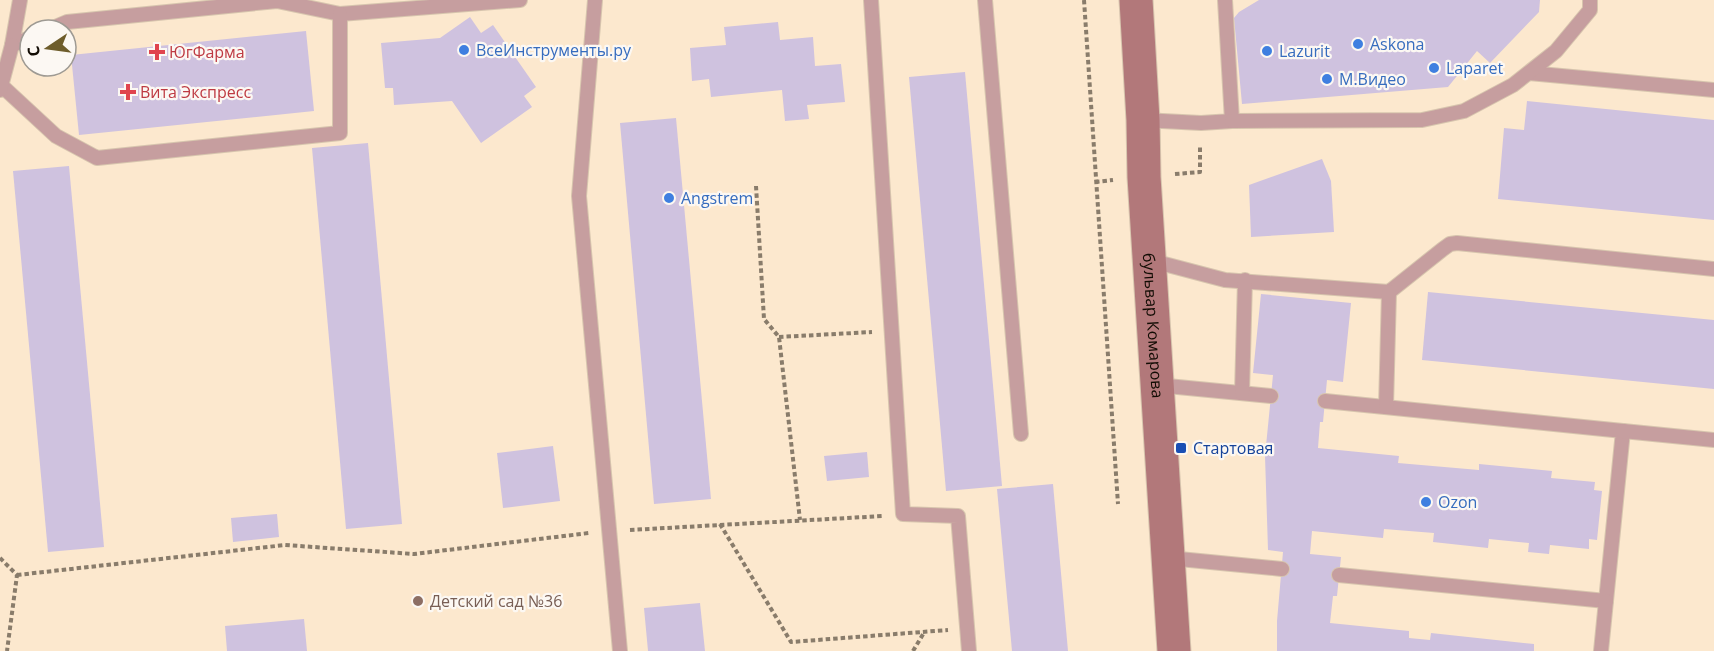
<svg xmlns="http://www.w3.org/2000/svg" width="1714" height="651" viewBox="0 0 1714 651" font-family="'Open Sans',sans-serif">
	<rect width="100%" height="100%" fill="#fce8ce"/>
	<g fill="#cfc2df">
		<path d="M1259,0H1540L1539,12L1490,63L1477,51L1448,87L1242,104L1234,18L1239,12Z"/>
		<path d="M470,17L481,33L493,25L536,87L524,96L532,107L481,143L452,101L394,105L393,88H385L381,43L440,38Z"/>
		<path d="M778,22L780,40L813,37L815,66L841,64L845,102L807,105L809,119L785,121L782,90L711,97L709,79L692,81L690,48L726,45L724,27Z"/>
		<path d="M306,31L314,111L79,135L71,55Z"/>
		<path d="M965,72L1002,486L946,491L909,77Z"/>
		<path d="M1527,101L1714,120V220L1498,199L1504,128L1524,130Z"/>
		<path d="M676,118L711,499L654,504L620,123Z"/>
		<path d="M368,143L402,524L346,529L312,148Z"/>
		<path d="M1322,159L1331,181L1334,232L1251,237L1249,185Z"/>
		<path d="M69,166L104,547L48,552L13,171Z"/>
		<path d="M1428,292L1714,320V389L1422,360Z"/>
		<path d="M1261,294L1351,303L1343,382L1327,380L1323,422H1320L1318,448L1399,456L1398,463L1479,470V464L1552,471L1551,478L1595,482L1594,490L1602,491L1597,540L1589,539V549L1550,545L1549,554L1528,552L1529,543L1489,539L1488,548L1433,542L1434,533L1384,529L1383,538L1312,531L1310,554L1341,557L1337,596H1333L1330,623L1409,631V638L1430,640L1431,633L1534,644V651H1277V621L1283,552L1268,550L1265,456L1273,375L1253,373Z"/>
		<path d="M553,446L560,501L503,508L497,453Z"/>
		<path d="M867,452L869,477L827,481L824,456Z"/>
		<path d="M1053,484L1068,651H1012L997,489Z"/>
		<path d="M277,514L279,537L233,542L231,518Z"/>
		<path d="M700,603L705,651H648L644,608Z"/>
		<path d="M304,619L307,651H227L225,626Z"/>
	</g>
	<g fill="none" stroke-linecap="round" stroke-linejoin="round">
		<g stroke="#d7c5ae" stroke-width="16">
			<g id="lane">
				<path d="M20,0L12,45L30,38"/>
				<path d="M595,0L579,196L620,651"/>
				<path d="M871,0L903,514L958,516L969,651"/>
				<path d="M985,0L1021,434"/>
				<path d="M48,30L67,22L277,1L340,14L520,0"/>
				<path d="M1529,73L1714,90"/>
				<path d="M2,86L56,136L97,158L340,133V14"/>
				<path d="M0,90L12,45"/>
				<path d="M1143,120L1201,123L1232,121L1225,0"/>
				<path d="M1232,121L1422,120L1464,111L1513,85L1556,51L1590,10V0"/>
				<path d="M1149,260L1225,280L1389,292L1443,249L1450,244L1457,243L1714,269"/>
				<path d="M1157,385L1271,396"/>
				<path d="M1242,393L1245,280"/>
				<path d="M1325,401L1623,431L1606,601L1339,575"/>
				<path d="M1386,407L1389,292"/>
				<path d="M1623,431L1714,440"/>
				<path d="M1169,558L1282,569"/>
				<path d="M1601,651L1606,601"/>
			</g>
		</g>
		<g stroke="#d7c5ae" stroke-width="35">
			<g id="secondary">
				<path id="s1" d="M1136,0L1143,120L1144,177L1174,651"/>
			</g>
		</g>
		<g stroke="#897c6b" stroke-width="4" stroke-dasharray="4.5 3" stroke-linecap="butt">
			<path d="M1084,0L1118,504"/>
			<path d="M1175,174L1200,172V145"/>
			<path d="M1095,182L1113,180"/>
			<path d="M756,186L764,319L779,337L800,520"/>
			<path d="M779,337L872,332"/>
			<path d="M720,524L791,642L948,630"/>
			<path d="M630,530L883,516"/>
			<path d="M0,558L17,575L7,651"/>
			<path d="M17,575L285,545L414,554L589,533"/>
			<path d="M913,651L925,631"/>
		</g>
		<use href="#lane" stroke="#c69e9f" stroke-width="14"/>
		<use href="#secondary" stroke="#b2787a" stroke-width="33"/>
	</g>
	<g fill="#3f7fe0" stroke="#fcf8f3" stroke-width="2">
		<circle cx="1358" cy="44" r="6"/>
		<circle cx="464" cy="50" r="6"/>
		<circle cx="1267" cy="51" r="6"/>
		<circle cx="1434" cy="68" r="6"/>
		<circle cx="1327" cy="79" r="6"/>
		<circle cx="669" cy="198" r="6"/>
		<circle cx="1426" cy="502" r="6"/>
	</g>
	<g fill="#e0444e" stroke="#fcf8f3" stroke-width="2">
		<path d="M154 43h6v6h6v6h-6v6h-6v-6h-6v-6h6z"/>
		<path d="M125 83h6v6h6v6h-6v6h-6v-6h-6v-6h6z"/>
	</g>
	<rect fill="#1a4fb4" stroke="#fcf8f3" stroke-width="2" x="1175" y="442" width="12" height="12" rx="3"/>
	<circle fill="#8d6e63" stroke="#fcf8f3" stroke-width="2" cx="418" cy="601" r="6"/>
	<g text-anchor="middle" stroke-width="4.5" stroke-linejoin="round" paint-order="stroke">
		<g font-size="16" fill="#366cbe" stroke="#fcf8f3" text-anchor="start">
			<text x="1370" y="50">Askona</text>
			<text x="476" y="56">ВсеИнструменты.ру</text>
			<text x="1279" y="57">Lazurit</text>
			<text x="1446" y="74">Laparet</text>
			<text x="1339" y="85">М.Видео</text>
			<text x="681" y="204">Angstrem</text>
			<text x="1438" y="508">Ozon</text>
		</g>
		<g font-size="16" fill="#be3a42" stroke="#fcf8f3" text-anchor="start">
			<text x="169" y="58">ЮгФарма</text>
			<text x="140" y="98">Вита Экспресс</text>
		</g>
		<g font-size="16" fill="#120c04" stroke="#fcf8f3">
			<text dy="6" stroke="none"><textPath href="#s1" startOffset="326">бульвар Комарова</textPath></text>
		</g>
		<g font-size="16" fill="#164399" stroke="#fcf8f3" text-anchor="start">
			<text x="1193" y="454">Стартовая</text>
		</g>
		<g font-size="16" fill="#785e54" stroke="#fcf8f3" text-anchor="start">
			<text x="430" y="607">Детский сад №36</text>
		</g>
	</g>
	<g transform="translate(48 48) rotate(257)"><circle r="28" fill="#fcf8f3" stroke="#9e9a93" stroke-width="1.5"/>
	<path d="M0-4.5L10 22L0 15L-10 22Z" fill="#6e5d2b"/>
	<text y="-9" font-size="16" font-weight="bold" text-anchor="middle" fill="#120c04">С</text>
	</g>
</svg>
